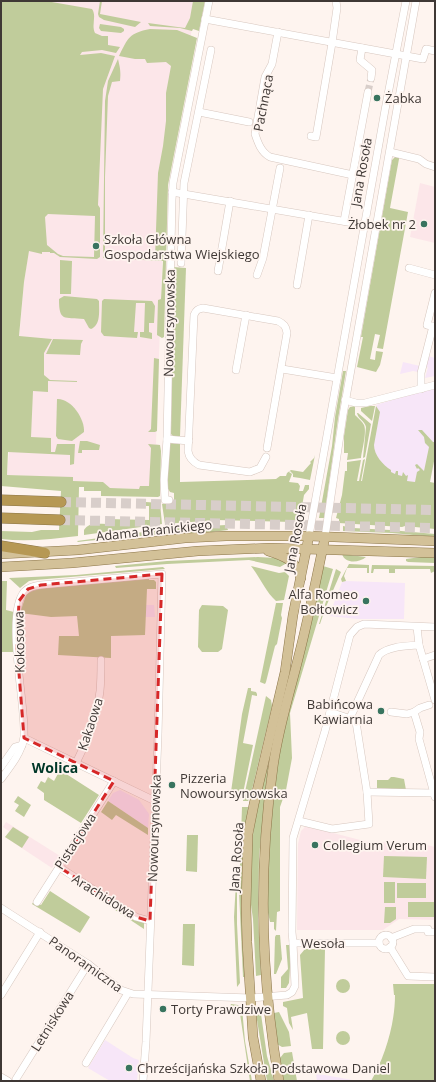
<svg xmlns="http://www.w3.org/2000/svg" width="436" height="1082" viewBox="0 0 436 1082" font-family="'Open Sans',sans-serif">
	<rect width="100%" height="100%" fill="#fef4ef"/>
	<g fill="#f7e6f8">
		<path d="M428,356L435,358V376L425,378L428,367L425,368Z"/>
		<path d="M403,362L420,366L418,372L413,371L400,374Z"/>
		<path d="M435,389V456L430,482H397L372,451L377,407L376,405L418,392Z"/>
		<path d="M346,581L405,583L404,619H357L329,616L342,582Z"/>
		<path d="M146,605H154L155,617H145Z"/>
		<path d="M120,790L139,800L149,814L148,828L108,801L113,793Z"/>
		<path d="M105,1040L133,1058L139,1060L137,1081H110L88,1068Z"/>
		<path d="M316,1074H319L358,1081H317Z"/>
	</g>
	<g fill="#fce6e9">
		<path d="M46,1H197L165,178L156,444L160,445L158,487L140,486V489L110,488L103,482L73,481V478L7,475L24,282L30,241L61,98L85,44L44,14Z"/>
		<path d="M420,183L435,187V243L410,237Z"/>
		<path d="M6,822L60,856L52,868L5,837L10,832L3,827Z"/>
		<path d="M306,826L368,842L419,843L435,847V920L399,919L383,930H297L298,844L301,831Z"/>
	</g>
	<g fill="#c0cc9b" fill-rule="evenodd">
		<path d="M1,1H46L92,9C97,16 91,25 95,33L102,36H108V45L120,47L116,53L102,50L82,52L80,55L101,53L115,56L103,89L98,205L100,208V257L97,259L60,257L54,253H50V252H42V254L29,251L24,282L19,336L52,339L44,353V375L50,380L77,381V382L48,381V392L33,391L31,437L51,438V452H55L57,444H75L74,464L70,465V455L8,452L7,475L73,477V481L103,482L110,488L139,489L140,486H149L151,448L148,444L160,445L161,451L160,496L158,497L101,496V491H84V487H79L78,536C52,539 27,542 1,539V531L32,532L41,530H59L61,491L1,486ZM48,214L95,216L94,257L63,256L58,254L47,245L45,217Z"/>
		<path d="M100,1H102L100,14L141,22L135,27L104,20L99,17L98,14Z"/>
		<path d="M193,1H205L199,31L193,29L192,31L180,28L150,26L146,20L148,23L185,28L190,18Z"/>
		<path d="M100,24L121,27L124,29V31L121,33L101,31L99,28Z"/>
		<path d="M150,29L177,30L197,38L168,185L164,337L162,338L157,335L158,300L161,299L163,261L103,258L105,101L108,81L118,59C120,68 121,71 120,81L112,82L108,96L105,177V255L108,257L155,259L158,173L163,146L166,121V93L171,66L166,62L147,63L145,59H135L119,56C128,38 129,33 150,29Z"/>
		<path d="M395,157H399V159L390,208L408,212L383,349L377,348L380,335L375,334L370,359L375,360L376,351L383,352L380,365L376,372L357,367L363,337H361L392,160Z"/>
		<path d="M60,260L72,261L71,294H60Z"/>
		<path d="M173,267L186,268L180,436L174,437L171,434Z"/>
		<path d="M64,296L97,299L99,301C99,311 101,325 91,329L89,328L84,319C64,317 59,322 59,299Z"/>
		<path d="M104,299L152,301L155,306L154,323H149V332L152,333V339L140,337V332H144L145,303H136L134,332H138L137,338L104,336L101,332L102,301Z"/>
		<path d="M53,339L83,340L81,344L80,355L46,354Z"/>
		<path d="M154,358L159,359L157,431L155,432H148L151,429Z"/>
		<path d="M343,371H346L338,419L324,518H319L332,446L335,417Z"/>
		<path d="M57,399C71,398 85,419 84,432L72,441L58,439L56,436Z"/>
		<path d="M355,406V415C358,418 362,421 364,425C367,432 362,450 361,458L347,460L348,453H344V436L348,410L350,407Z"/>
		<path d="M370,406H375L372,421L361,411V408Z"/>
		<path d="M376,406L380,412L374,445C374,455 383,465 391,470V472L395,474L396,471H398V475L402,476L403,472L406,476L408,475L407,481L415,482L417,472L420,470L418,468L417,469L415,465L417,464L424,471L429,447L425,443L424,437L418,430H422L433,442H435V456L430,482L435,483V529L405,526L402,527L339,523V519L336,518L342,495L345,471H347V462L361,460L357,481H359L363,460L365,459L361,481H362Z"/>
		<path d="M358,413L371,424L365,457L363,458L366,427C365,421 358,419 357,413Z"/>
		<path d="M80,441H87L100,445L99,450H82V453H78Z"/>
		<path d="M169,443L180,444V482L276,479L280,476H286L287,473L291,470L303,472L311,463L310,462L314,458L315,455L310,480L300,478L301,473L300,478L293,477V474L290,471L289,472L292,474L289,482L298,483L300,486L299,491H303L305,485H309V489L304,495L300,518L293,522L217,520L165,524L162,504H174V493L170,492L167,487Z"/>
		<path d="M146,502L160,503L162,524L84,535V530C89,522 98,524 106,524L107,519L149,520V506H146Z"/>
		<path d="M226,525L228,530L212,532L151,535L86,541L78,542L77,541L173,528Z"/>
		<path d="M343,526L353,528L390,530L435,534V537L392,533L343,531Z"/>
		<path d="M342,554L366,557C359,563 345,564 342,554Z"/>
		<path d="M258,557L276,558L287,563L280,567L249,560L167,564L116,568L115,566L167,561Z"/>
		<path d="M421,557H433L435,559V563L408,562L406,561V559Z"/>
		<path d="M349,564L369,565V573H367V568H347L344,576L346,581L342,582L341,579Z"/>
		<path d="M372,565L435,566V571L431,573L430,569H395V573H389V569H374L373,573H371Z"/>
		<path d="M251,566L279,573L285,572L289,576L284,600L276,601C265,591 260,577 251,566Z"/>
		<path d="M323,566L333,569L290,713L292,758L286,790L280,807V911L277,912L276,931L274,929V922H270L267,908L269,843L275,785L281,740Z"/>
		<path d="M163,567L165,569L35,580L29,581L20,588L9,578L76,575Z"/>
		<path d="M336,569L341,572L325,609L320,624H319Z"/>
		<path d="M149,578V580H154L156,582V589H147L145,635L111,636V658L58,655L59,636H79L77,616L51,617L20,613L26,595L33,589L42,587L67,586Z"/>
		<path d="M1,581H7L6,610L14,612L13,652H1Z"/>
		<path d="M276,603H283L281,615L282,618L277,644L275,646L266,682L265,684L260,682Z"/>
		<path d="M202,605L223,606L228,610L222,649L218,652H202L198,647L199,610Z"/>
		<path d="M248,688H251V691L256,692L257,694V696L252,695L243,743L253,745L242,798L230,799L242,714Z"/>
		<path d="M266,696L271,700L272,706L250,798L248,801H243Z"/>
		<path d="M267,767L268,768L259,857L258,919L261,975L256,976L253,919L250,898L252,845L255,815Z"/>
		<path d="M60,770L99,795L81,823L44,800V793L37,788L41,781L45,783L48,777L54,781Z"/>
		<path d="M391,777H394L404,779L406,790L377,788V780H388Z"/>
		<path d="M18,796L31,805L24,817L15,811L19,805L14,802Z"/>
		<path d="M108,801L148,828V835L116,815L112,820L101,812Z"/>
		<path d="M242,807H248C248,819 244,831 244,844C242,888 241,932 245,977H243L239,892Z"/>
		<path d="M13,827L29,837L22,848L5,837Z"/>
		<path d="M187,835H198L197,872L186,871Z"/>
		<path d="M384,856L427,857L426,879L383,877Z"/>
		<path d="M237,864V924L240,983L237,987L234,917Z"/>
		<rect x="384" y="882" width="11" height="21"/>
		<rect x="397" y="883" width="29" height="15"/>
		<path d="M50,891L90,917L80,933L32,904L34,901L41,905Z"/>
		<path d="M99,896L144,922V929L97,898Z"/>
		<rect x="408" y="902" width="27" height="15"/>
		<path d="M385,907H396V919L390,923H384Z"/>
		<path d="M183,924H195L194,966L182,965Z"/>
		<path d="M276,935H280L282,959L276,974H274L275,937Z"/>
		<path d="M286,945H290L291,951L289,983L286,988H281V977L288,969Z"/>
		<path d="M305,949H325L323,1049H312L307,1013L291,1017L293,1030L289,1023L287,1008L283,1006V1002L303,998L300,955Z"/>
		<circle cx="343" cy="986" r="7"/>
		<path d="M393,984H435V1081H371C385,1057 395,1024 395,995H394Z"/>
		<path d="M231,1004L238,1005L242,1008L245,1041L252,1081H250L239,1007H230Z"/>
		<path d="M279,1012L289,1032L291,1046L282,1047L277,1044L273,1015L274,1013Z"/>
		<path d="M256,1014H261L267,1056L274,1081H267Z"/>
		<circle cx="343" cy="1038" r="7"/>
		<path d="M292,1052L297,1081H283L280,1058L284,1053Z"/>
	</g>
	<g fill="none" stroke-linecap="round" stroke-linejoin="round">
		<path stroke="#d8ceca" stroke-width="7" stroke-dasharray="7 3.5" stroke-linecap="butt" d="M368,92L371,78"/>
		<g stroke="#d8ceca" stroke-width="10" stroke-dasharray="10 5" stroke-linecap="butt">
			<path d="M61,502L435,510"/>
			<path d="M60,520L435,528"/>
		</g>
		<g stroke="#d7c7bf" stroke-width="8">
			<g id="minor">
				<path d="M205,19L423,59L426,49L435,51"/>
				<path d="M278,32L272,64L265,77L255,134C258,143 261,152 270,157L353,175"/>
				<path d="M362,48L360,60L372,70L371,78"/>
				<path d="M199,112L249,122"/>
				<path d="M311,136L316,137L332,43L337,8L336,1"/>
				<path d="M390,152L419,159L426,164L435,167"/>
				<path d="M172,192L365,225"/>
				<path d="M344,221L368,92"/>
				<path d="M181,263L184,183L211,50"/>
				<path d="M409,268L435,275"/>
				<path d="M218,271L230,201"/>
				<path d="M257,275L263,258L280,168"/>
				<path d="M297,285L309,215"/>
				<path d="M435,293L427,325L435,327"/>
				<path d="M282,369L337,378"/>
				<path d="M236,370L246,315"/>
				<path d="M421,389V373L433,326"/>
				<path d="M345,400L356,403H365L435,385"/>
				<path d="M167,439L189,441"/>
				<path d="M266,457L260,468L250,472L199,465C193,462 189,458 188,451L194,315C196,310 198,309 203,308L278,321C284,324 286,326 287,333L267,448"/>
				<path d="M169,500H165L164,480L167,439L172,200L173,183L209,1"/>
				<path d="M309,536L385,110L406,1"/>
				<path d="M325,537L343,415L416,1"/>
				<path d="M417,627L419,645L435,700"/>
				<path d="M423,659L435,655"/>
				<path d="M429,705L420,708L414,712L420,732L419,739L435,797"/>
				<path d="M391,712L407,714L414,712"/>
				<path d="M350,718L379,655C388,646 407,646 419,645"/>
				<path d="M24,738L155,801"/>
				<path d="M76,763C87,741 97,716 100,691C101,681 101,670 101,660"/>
				<path d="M1,767L15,747L22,745"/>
				<path d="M1,779C10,767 22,752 24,737C26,704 5,615 24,592C29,587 34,586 41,585L162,574L158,735L146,1042L143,1081"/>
				<path d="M367,792L434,793"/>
				<path d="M299,821L332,829L369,824L367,792L356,722L354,720L330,712"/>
				<path d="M59,867L136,917L150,921"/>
				<path d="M37,902L114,781"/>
				<path d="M1,908L88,964L121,990L133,994L251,998L287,995L292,992L295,986L293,943H379"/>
				<circle cx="386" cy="942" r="7"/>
				<path d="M391,938L414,929H428V932H435"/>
				<path d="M293,943L292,932L293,838L325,731L350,635L357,627L364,624L435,627"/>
				<path d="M390,947L408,976L435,977"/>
				<path d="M1,995L40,932"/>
				<path d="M86,1063L128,993"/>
				<path d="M1,1077L8,1081"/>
				<path d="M16,1079L88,964"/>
			</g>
		</g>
		<g stroke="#8c7649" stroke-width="10">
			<g id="major">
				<path d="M268,551C284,556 296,560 301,578"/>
				<path d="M1,554L78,550L185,538L226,536H309L435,541"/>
				<path d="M1,567L72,563L198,551L270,548L435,553"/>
				<path d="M261,1081L253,1037L247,942L246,906L248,834L254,804L285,672L293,615L309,536"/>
				<path d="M279,1081C261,978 258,872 273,767C278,729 290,692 299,655C309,616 317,576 325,537"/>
			</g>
		</g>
		<g stroke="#8c7649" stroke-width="11">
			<g id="highway">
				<path d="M1,500L61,502"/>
				<path d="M1,518L60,520"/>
				<path d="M1,546L45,553"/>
			</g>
		</g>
		<use href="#minor" stroke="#fff" stroke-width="7"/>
		<use href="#major" stroke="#d3c198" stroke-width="9"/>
		<use href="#highway" stroke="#b69854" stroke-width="10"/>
	</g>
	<path fill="#d62828" fill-opacity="0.2" stroke="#d62828" stroke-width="3" stroke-dasharray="8 5" stroke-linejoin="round" d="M162,574L150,921L136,917L59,867L114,781L24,738L17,647L19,601L28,589L41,585Z"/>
	<g fill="#38745f" stroke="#fef4ef" stroke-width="1.5">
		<circle cx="377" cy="98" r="4"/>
		<circle cx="424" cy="224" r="4"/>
		<circle cx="96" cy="246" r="4"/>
		<circle cx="366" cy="601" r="4"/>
		<circle cx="381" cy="711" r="4"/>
		<circle cx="172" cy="785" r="4"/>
		<circle cx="315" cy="845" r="4"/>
		<circle cx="163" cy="1009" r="4"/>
		<circle cx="129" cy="1068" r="4"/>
	</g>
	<g text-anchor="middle" stroke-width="3.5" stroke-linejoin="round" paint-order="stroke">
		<g font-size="13" fill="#3f3835" stroke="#fef4ef" text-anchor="start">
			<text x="385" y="103">Żabka</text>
			<text x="416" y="229" text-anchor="end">Żłobek nr 2</text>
			<text x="104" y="244">Szkoła Główna<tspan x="104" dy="15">Gospodarstwa Wiejskiego</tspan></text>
			<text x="358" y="599" text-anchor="end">Alfa Romeo<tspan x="358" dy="15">Bołtowicz</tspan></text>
			<text x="373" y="709" text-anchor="end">Babińcowa<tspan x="373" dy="15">Kawiarnia</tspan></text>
			<text x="180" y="783">Pizzeria<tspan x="180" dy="15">Nowoursynowska</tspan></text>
			<text x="323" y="850">Collegium Verum</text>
			<text x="171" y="1014">Torty Prawdziwe</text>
			<text x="137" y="1073">Chrześcijańska Szkoła Podstawowa Daniel</text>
		</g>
		<g font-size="13" fill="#3f3835" stroke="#fef4ef">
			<text transform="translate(263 103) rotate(-79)" y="5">Pachnąca</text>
			<text transform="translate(361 172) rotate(-80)" y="5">Jana Rosoła</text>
			<text transform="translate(169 323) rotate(-89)" y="5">Nowoursynowska</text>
			<text transform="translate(154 530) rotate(-6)" y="5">Adama Branickiego</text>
			<text transform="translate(295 538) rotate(-79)" y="5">Jana Rosoła</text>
			<text transform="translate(19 642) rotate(-91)" y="5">Kokosowa</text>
			<text transform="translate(90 724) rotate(-72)" y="5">Kakaowa</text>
			<text transform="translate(154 828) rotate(-88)" y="5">Nowoursynowska</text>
			<text transform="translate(75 841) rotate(-57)" y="5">Pistacjowa</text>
			<text transform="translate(236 857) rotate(-86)" y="5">Jana Rosoła</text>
			<text transform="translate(104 896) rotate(32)" y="5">Arachidowa</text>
			<text x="323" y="948">Wesoła</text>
			<text transform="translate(86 964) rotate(35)" y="5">Panoramiczna</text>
			<text transform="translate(52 1021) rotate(-58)" y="5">Letniskowa</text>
		</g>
		<g font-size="14" font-weight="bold" fill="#003728" stroke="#fef4ef">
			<text x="55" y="773">Wolica</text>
		</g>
	</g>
	<rect width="436" height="1082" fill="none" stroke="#3f3835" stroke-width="4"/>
</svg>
